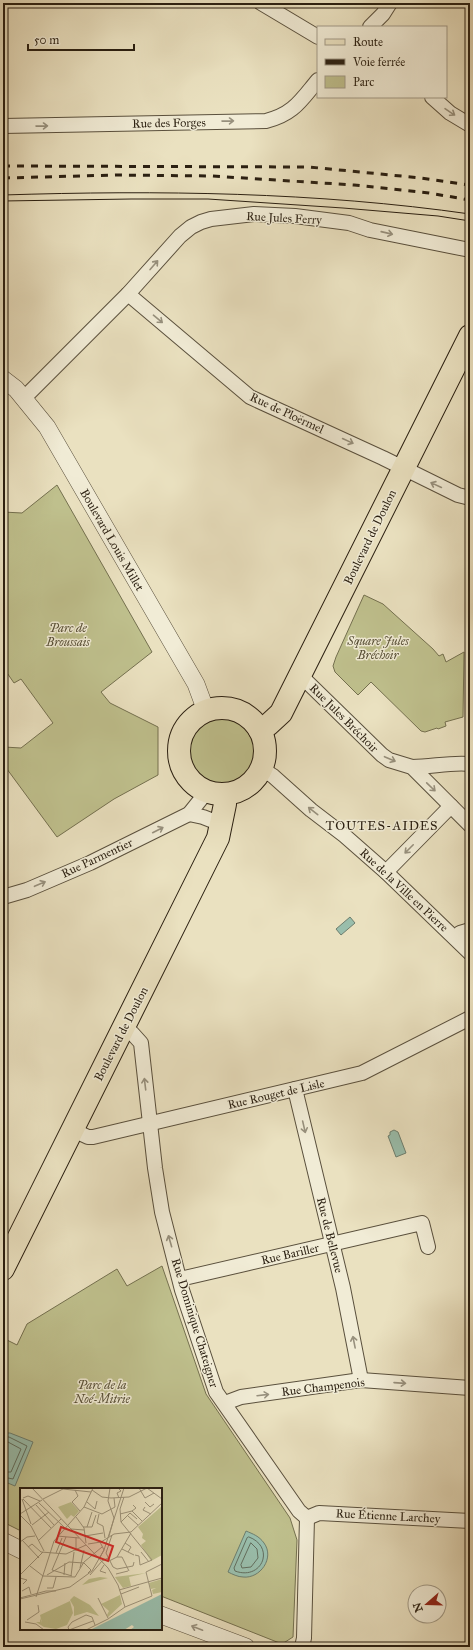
<svg xmlns="http://www.w3.org/2000/svg" width="473" height="1650" viewBox="0 0 473 1650" font-family="'IM FELL Great Primer',serif">
	<rect width="100%" height="100%" fill="#eae1c0"/>
	<filter id="stains"><feTurbulence type="fractalNoise" baseFrequency=".005" numOctaves="4"/><feColorMatrix values="0 0 0 0 .2 0 0 0 0 .09 0 0 0 0 .02 0 0 0 .5 -.17"/></filter>
	<radialGradient id="worn" r=".72"><stop offset=".6" stop-color="#630" stop-opacity="0"/><stop offset="1" stop-color="#630" stop-opacity=".3"/></radialGradient>
	<g fill="#bfc08d" stroke="#74704f">
		<path d="M57,485L152,652L101,692L110,703L158,727V775L114,799L57,837L4,765V747L21,748L53,723L21,679L14,683L3,667V512L22,513Z"/>
		<path d="M364,595L383,604L433,649L439,656L443,654L446,662L464,652L463,717L445,722L446,726L438,729L437,728L425,732L421,731L371,682L358,695L335,672L333,666L336,657Z"/>
		<circle cx="222" cy="751" r="32"/>
		<path d="M162,1266L206,1394L290,1518L297,1540L293,1637L282,1644L161,1596V1489H21V1531L3,1522V1338L17,1345L27,1324L117,1269L127,1286Z"/>
	</g>
	<g fill="#99beac" stroke="#6d7e6e">
		<path d="M350,917L355,923L341,935L336,929Z"/>
		<path d="M394,1130L398,1132L406,1153L396,1157L388,1136L390,1135V1132Z"/>
		<path d="M3,1433H10L33,1442L15,1486L3,1481Z"/>
		<path d="M246,1531C253,1534 259,1536 264,1543C275,1558 260,1579 243,1577C238,1577 232,1574 228,1572Z"/>
	</g>
	<g fill="none" stroke-linecap="round" stroke-linejoin="round">
		<g stroke="#626e5e" stroke-width="1">
			<path d="M3,1437H9L27,1446L13,1479L3,1477"/>
			<path d="M3,1442H8L21,1449L11,1472H3"/>
			<path d="M249,1537C276,1547 262,1581 235,1571L234,1568L247,1538Z"/>
			<path d="M251,1543L257,1549L258,1558L251,1567L242,1568L241,1565Z"/>
		</g>
		<g stroke="#5a503d" stroke-width="16">
			<g id="minor">
				<path d="M261,3L318,37"/>
				<path d="M370,27L383,14L390,3"/>
				<path d="M432,97L450,113L470,125"/>
				<path d="M3,126L266,121C294,114 301,100 318,80"/>
				<path d="M128,294L250,397L383,458L458,495L470,498"/>
				<path d="M24,398L128,294L180,236L191,227L201,222L211,219L254,214L295,216L349,223L370,230L470,250"/>
				<path d="M300,675L382,755L389,760L412,767L470,825"/>
				<path d="M412,767C432,767 450,762 470,764"/>
				<path d="M262,769L273,776L311,810L345,836L386,872L470,953"/>
				<path d="M189,814L203,817L221,824"/>
				<path d="M386,872L451,806"/>
				<path d="M3,897L27,890L90,863L189,814L201,799L203,791"/>
				<path d="M460,933L470,930"/>
				<path d="M123,1029L132,1033L141,1043L155,1168L162,1212L182,1290L216,1392L299,1511L307,1518L304,1638L302,1647"/>
				<path d="M295,1089L343,1288L361,1380"/>
				<path d="M73,1130L88,1137H93L362,1073L470,1018"/>
				<path d="M180,1279L422,1223L428,1247"/>
				<path d="M225,1403L241,1397L361,1380L470,1388"/>
				<path d="M307,1518L319,1513L470,1521"/>
			</g>
		</g>
		<g stroke="#5a503d" stroke-width="18">
			<g id="tertiary">
				<path d="M3,379L16,389L47,427L196,684L206,711"/>
				<path d="M3,1541L21,1550"/>
				<path d="M161,1615L246,1647"/>
			</g>
		</g>
		<g stroke="#2a1f11" stroke-width="24">
			<g id="primary">
				<circle cx="222" cy="751" r="43"/>
				<path d="M259,729L268,725L281,713L470,336"/>
				<path d="M3,1269L218,838L225,804V795"/>
			</g>
		</g>
		<use href="#minor" stroke="#f1ecd6" stroke-width="14"/>
		<use href="#tertiary" stroke="#f1ecd6" stroke-width="17"/>
		<use href="#primary" stroke="#eae1c0" stroke-width="22"/>
		<g stroke="#2a1f11" stroke-width="1">
			<path d="M3,195C159,190 316,192 470,214"/>
			<path d="M3,201L131,199H208L343,208L438,216L470,221"/>
		</g>
		<g stroke="#2a1f11" stroke-width="3" stroke-dasharray="7 7" stroke-linecap="butt">
			<path d="M3,166L309,167L421,178L470,185"/>
			<path d="M3,178L116,175L212,176L354,185L429,193L470,200"/>
		</g>
	</g>
	<defs><path id="oneway-shaft" d="M-6 0H5M1.5-3L5.5 0L1.5 3" fill="none" stroke-width="1.6" stroke-linecap="round" stroke-linejoin="round"/></defs>
	<g stroke="#97907d">
		<use href="#oneway-shaft" transform="translate(450 112) rotate(34)"/>
		<use href="#oneway-shaft" transform="translate(228 121) rotate(-1)"/>
		<use href="#oneway-shaft" transform="translate(42 126) rotate(-1)"/>
		<use href="#oneway-shaft" transform="translate(387 233) rotate(13)"/>
		<use href="#oneway-shaft" transform="translate(154 265) rotate(-49)"/>
		<use href="#oneway-shaft" transform="translate(158 319) rotate(40)"/>
		<use href="#oneway-shaft" transform="translate(348 441) rotate(25)"/>
		<use href="#oneway-shaft" transform="translate(436 485) rotate(-155)"/>
		<use href="#oneway-shaft" transform="translate(390 759) rotate(23)"/>
		<use href="#oneway-shaft" transform="translate(431 787) rotate(44)"/>
		<use href="#oneway-shaft" transform="translate(313 811) rotate(-142)"/>
		<use href="#oneway-shaft" transform="translate(158 830) rotate(-27)"/>
		<use href="#oneway-shaft" transform="translate(409 849) rotate(135)"/>
		<use href="#oneway-shaft" transform="translate(40 884) rotate(-23)"/>
		<use href="#oneway-shaft" transform="translate(145 1084) rotate(-97)"/>
		<use href="#oneway-shaft" transform="translate(304 1127) rotate(77)"/>
		<use href="#oneway-shaft" transform="translate(170 1241) rotate(-106)"/>
		<use href="#oneway-shaft" transform="translate(354 1342) rotate(-101)"/>
		<use href="#oneway-shaft" transform="translate(400 1383) rotate(4)"/>
		<use href="#oneway-shaft" transform="translate(263 1395) rotate(-7)"/>
		<use href="#oneway-shaft" transform="translate(197 1628) rotate(-159)"/>
	</g>
	<g text-anchor="middle" stroke-width="3" stroke-linejoin="round" paint-order="stroke">
		<g font-size="12" fill="#2a1f11" stroke="#f1ecd6">
			<text transform="translate(169 123) rotate(-1)" y="4">Rue des Forges</text>
			<text transform="translate(284 218) rotate(3)" y="4">Rue Jules Ferry</text>
			<text transform="translate(287 413) rotate(25)" y="4">Rue de Ploërmel</text>
			<text transform="translate(370 537) rotate(-64)" y="4">Boulevard de Doulon</text>
			<text transform="translate(112 540) rotate(60)" y="4">Boulevard Louis Millet</text>
			<text transform="translate(344 718) rotate(45)" y="4">Rue Jules Bréchoir</text>
			<text transform="translate(97 858) rotate(-25)" y="4">Rue Parmentier</text>
			<text transform="translate(404 890) rotate(43)" y="4">Rue de la Ville en Pierre</text>
			<text transform="translate(121 1034) rotate(-63)" y="4">Boulevard de Doulon</text>
			<text transform="translate(276 1094) rotate(-13)" y="4">Rue Rouget de Lisle</text>
			<text transform="translate(330 1235) rotate(76)" y="4">Rue de Bellevue</text>
			<text transform="translate(290 1254) rotate(-13)" y="4">Rue Bariller</text>
			<text transform="translate(195 1323) rotate(73)" y="4">Rue Dominique Chateigner</text>
			<text transform="translate(323 1387) rotate(-7)" y="4">Rue Champenois</text>
			<text transform="translate(388 1516) rotate(3)" y="4">Rue Étienne Larchey</text>
		</g>
		<g font-size="12" font-style="italic" fill="#574f36" stroke="#f1ecd6">
			<text x="68" y="632">Parc de<tspan x="68" dy="14">Broussais</tspan></text>
			<text x="378" y="645">Square Jules<tspan x="378" dy="14">Bréchoir</tspan></text>
			<text x="102" y="1389">Parc de la<tspan x="102" dy="14">Noé-Mitrie</tspan></text>
		</g>
		<g font-size="13" letter-spacing="1" fill="#2a1f11" stroke="#f1ecd6">
			<text x="382" y="830">TOUTES-AIDES</text>
		</g>
	</g>
	<g transform="translate(20 1488)">
		<rect width="142" height="142" fill="#eae1c0"/>
		<path d="M51,14L59,23L54,29L51,27L47,31L38,19ZM142,18V67L131,73L121,57L126,53L122,50L123,46L118,39ZM126,85L109,89L111,98L103,100L95,89ZM80,89L88,90L62,97L69,91ZM142,91V104L133,106L132,102L136,100L131,101L129,95ZM100,107L102,116L88,129L87,127L89,123L81,116ZM54,108L70,117L79,128L67,124L54,128V119L50,112ZM50,113L53,125L47,137L36,141L24,139L16,134H20V130L22,135L20,127Z" fill="#bfc08d"/>
		<path d="M142,106V141L110,142L114,139L112,137L104,142H70Z" fill="#99beac"/>
		<path fill="none" stroke="#9d937a" stroke-width="1" d="M12,0L88,80L98,97L105,119L88,131L66,142M98,0L101,3L97,5L99,10M119,0L125,10L134,5M127,0L142,11M55,2L58,8L52,14L60,23M72,2L82,9L91,10L109,9L127,0M3,10L8,8L20,13M2,11L11,36M3,11L31,40M23,11L43,1L71,4M67,14L75,21L77,13M125,14L130,19L134,16M19,15L45,40M16,17L34,37M64,19L82,26L95,19L94,10M125,19L123,22L131,26M112,23L122,33M0,26L22,12M79,26L77,35L83,38L85,50M100,26L112,23L116,20L113,17M0,27L11,38L24,63M108,28L118,37M56,29L64,40L66,55M101,34L132,72L120,77L119,68L115,67M101,34L100,21L104,9M101,34L110,25L117,31M12,37L29,24M63,39H72L76,27M67,39L72,24M51,41L64,42M92,47L86,65L93,79L97,81L113,78L114,74M37,48L59,50M65,48L83,45M89,48L94,30L88,13L90,0M2,52L19,70M18,53L41,31M0,54L7,49L15,48M105,55L111,59L108,64M68,56L81,54L94,46L111,44L142,15M8,59L12,56L21,64L46,66L66,57M102,61L114,67M56,63V49M121,64L129,74M36,65L42,50M97,69H102L109,83M79,71L84,62L80,54M89,73L97,69L111,45M64,75L71,82L68,85M84,77L80,83L86,85M10,78L23,88M60,80L64,62M32,82L46,49M32,82L52,88M96,86L108,83M0,87L23,64M27,87L49,74L64,75M44,87L45,75M70,87L82,73L88,70M23,88L55,89L64,74L82,59M51,88L54,64M0,90L7,92L3,96M27,100H33L36,89M99,102L142,90M2,103L9,99L11,106M101,106L119,99M132,108L126,84L142,76M16,109L34,53L64,19L73,0M0,110L26,103H36M78,110L88,130M0,111L50,99L72,83L84,62L104,0M105,119L132,108M7,132L19,124L18,117M5,134L16,136L24,142M49,142L48,139L52,134L66,127L72,129L75,137M49,142L73,133"/>
		<path fill="#d62828" fill-opacity="0.15" stroke="#d62828" stroke-width="2" d="M41,39L93,58L88,73L36,54Z"/>
		<rect width="142" height="142" fill="none" stroke="#2a1f11" stroke-width="2"/>
	</g>
	<rect width="473" height="1650" fill="none" stroke="#eae1c0" stroke-width="16"/>
	<rect x="4" y="4" width="465" height="1642" fill="none" stroke="#2a1f11" stroke-width="2"/>
	<rect x="8" y="8" width="457" height="1634" fill="none" stroke="#2a1f11"/>
	<rect x="317" y="26" width="130" height="72" fill="#f1ecd6" stroke="#a19a87"/>
	<rect x="325" y="39" width="20" height="6" fill="#eae1c0" stroke="#a19a87"/>
	<text x="353" y="46" font-size="12" fill="#2a1f11">Route</text>
	<rect x="325" y="59" width="20" height="6" fill="#2a1f11" stroke="#a19a87"/>
	<text x="353" y="66" font-size="12" fill="#2a1f11">Voie ferrée</text>
	<rect x="325" y="76" width="20" height="12" fill="#bfc08d" stroke="#a19a87"/>
	<text x="353" y="86" font-size="12" fill="#2a1f11">Parc</text>
	<g transform="translate(427 1604) rotate(250)"><circle r="19" fill="#f1ecd6" stroke="#a19a87"/>
	<path d="M0-3L7 15L0 10L-7 15Z" fill="#8f2418"/>
	<text y="-6" font-size="11" font-weight="bold" text-anchor="middle" fill="#2a1f11">N</text>
	</g>
	<path d="M28 44v6h106v-6" fill="none" stroke="#2a1f11" stroke-width="2"/>
	<text x="34" y="44" font-size="12" fill="#2a1f11" stroke="#f1ecd6" stroke-width="3" paint-order="stroke">50 m</text>
	<rect width="100%" height="100%" filter="url(#stains)"/>
	<rect width="100%" height="100%" fill="url(#worn)"/>
</svg>
